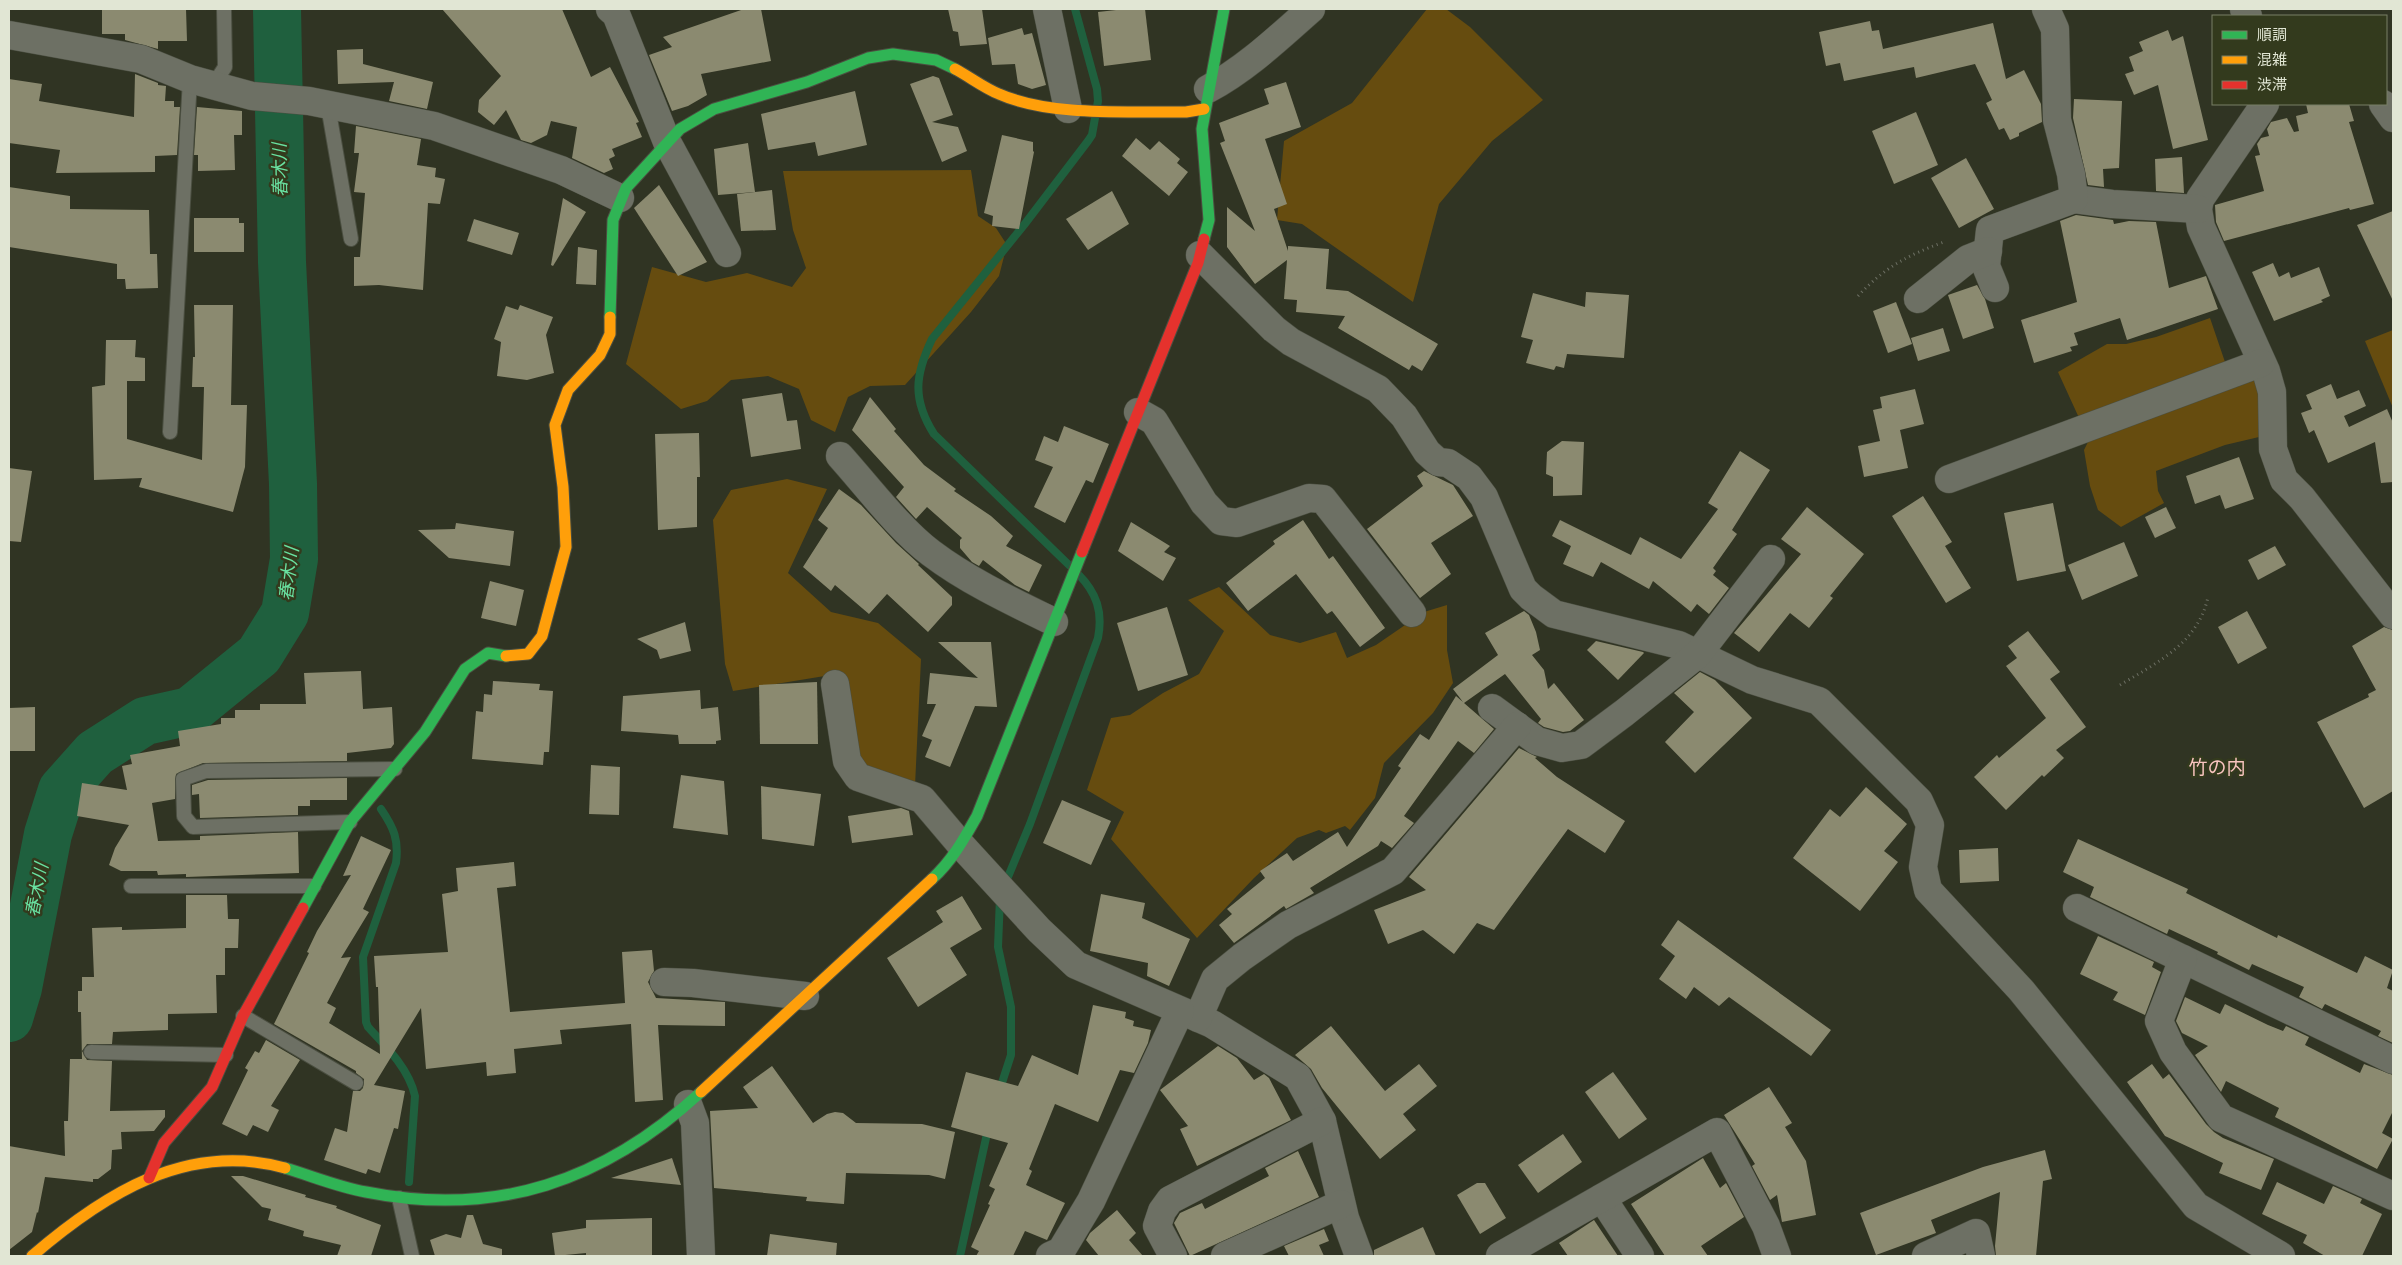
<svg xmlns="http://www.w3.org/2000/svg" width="2402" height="1265" viewBox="0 0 2402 1265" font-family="'Golos Text','Noto Sans JP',sans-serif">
	<rect width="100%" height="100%" fill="#303423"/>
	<g fill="#664c0f">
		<path d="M1427,9H1446L1470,27L1543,100L1492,141L1439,204L1413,302L1302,224L1277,220L1284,141L1352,103Z"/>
		<path d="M971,170L978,216L996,228L1007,245L999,276L971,312L905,385L870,386L848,397L835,432L811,420L799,389L768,376L731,380L707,401L681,409L626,364L652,267L706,282L747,273L792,287L806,268L793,230L783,171Z"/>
		<path d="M2210,318L2225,362L2080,420L2058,372L2107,344H2126L2156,337Z"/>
		<path d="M2393,330V408L2365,341Z"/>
		<path d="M2255,378L2263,402L2259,437L2225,445L2156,471L2158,491L2164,503L2121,527L2098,510L2090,486L2084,450L2090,438Z"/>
		<path d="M787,479L827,489L788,573L831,612L878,623L921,659L915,786L861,770L843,673L733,691L725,664L713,520L731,490Z"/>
		<path d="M1219,587L1270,635L1300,643L1336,632L1347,658L1376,645L1424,612L1447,605V650L1453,683L1433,713L1384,763L1375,798L1350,830L1345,826L1326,833L1319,830L1297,838L1254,878L1197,938L1111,839L1124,812L1087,790L1111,718L1130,715L1163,693L1199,674L1224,631L1188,600Z"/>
	</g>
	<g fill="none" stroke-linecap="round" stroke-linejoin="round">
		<g stroke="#1f603e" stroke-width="8">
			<path d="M1070,566L934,434C912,399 915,375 932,339L1024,225L1088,141L1092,135L1098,101L1097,89L1075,9"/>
			<path d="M381,809C394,828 399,840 396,863L363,957L366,1022L368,1027C386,1046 409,1069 415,1096L409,1182"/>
			<path d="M1005,884L1030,824L1098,638C1103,612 1097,593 1078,574"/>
			<path d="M999,1092L1011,1055V1007L998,947L1000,897"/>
			<path d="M960,1256L988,1129"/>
		</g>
		<path stroke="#1f603e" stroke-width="48" d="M9,1018L18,988L48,834L62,790L95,753L145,721L190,711L259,655L285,613L294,559L293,484L282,262L277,9"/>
	</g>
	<g fill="#8b8a70">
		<path d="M102,9H186L187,41H158V49L125,40V34H102Z"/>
		<path d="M442,9H562L591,77L610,67L639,122L636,123L642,137L612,149L615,156L609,159L613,169L604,173L572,158L577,127L551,121L547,135L531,143L521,140L506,110L494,125L478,112L479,100L501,76Z"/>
		<path d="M744,9H761L771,61L701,74L707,95L688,106L672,111L649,55L672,47L663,37Z"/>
		<path d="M948,9H982L987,44L960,46L958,32L953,31Z"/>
		<path d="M1125,9H1145L1151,60L1104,66L1098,12Z"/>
		<path d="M1870,21L1872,31L1879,30L1883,49L1993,23L2006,79L2024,70L2041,104L2042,122L2019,133V136L2010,140L2004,128L1999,130L1986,103L1992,100L1975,64L1916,78L1914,67L1844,81L1840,63L1826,66L1819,32Z"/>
		<path d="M1022,28L1024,35L1032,33L1046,85L1032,89L1018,84L1015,64L992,65L988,38Z"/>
		<path d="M2168,30L2172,41L2183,36L2208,140L2173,149L2158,85L2134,95L2125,74L2134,71L2129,57L2143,51L2139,42Z"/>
		<path d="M363,49V64L433,82L427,109L389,101L394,82L338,84L337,50Z"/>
		<path d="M135,74L158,83V85L166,86L165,101H174V107H180L177,155L155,156V172L56,173L60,150L9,143V79L42,84L39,101L134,117Z"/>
		<path d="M933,76L939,78L953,115L932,122L958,127L967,151L942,162L910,84Z"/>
		<path d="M1286,82L1301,127L1265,139L1287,204L1274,209L1288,251V246L1329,249L1326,289L1348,291L1438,344L1422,371L1412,365L1409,370L1338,328L1345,316L1296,312L1297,300L1284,299L1287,260L1255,284L1227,247V207L1255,231L1220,143L1225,141L1219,123L1269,104L1264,89Z"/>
		<path d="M855,91L867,145L818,156L815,142L768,150L761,114Z"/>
		<path d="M2074,99L2122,101L2119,168L2103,169L2104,187L2088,185L2073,118Z"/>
		<path d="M2306,104H2349L2354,121L2349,122L2374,204L2350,210L2349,208L2224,241L2216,222L2215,205L2264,191L2255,156L2260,155L2257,144L2261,138L2269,136L2267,129L2271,122L2287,118L2294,132L2299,131L2296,116L2308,113Z"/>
		<path d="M197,107L242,111V135H234L235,170L198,171V155H194Z"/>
		<path d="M1916,112L1938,165L1894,184L1872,131Z"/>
		<path d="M356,126L421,139L417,165L436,168L435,177L445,179L440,204L428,203L423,290L379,285L354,286V257H360L365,193L354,192L359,153H354Z"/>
		<path d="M1002,135L1033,142V151L1034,152L1019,229L992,226L993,216L984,213Z"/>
		<path d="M1136,138L1150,150L1159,141L1180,159L1177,163L1188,172L1169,196L1122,156Z"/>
		<path d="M748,143L755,192L718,195L714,149Z"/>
		<path d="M2182,157L2184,193L2156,191L2155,159Z"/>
		<path d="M1966,158L1994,209L1959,228L1931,178Z"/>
		<path d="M659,185L707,262L678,276L634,208Z"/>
		<path d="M9,187L70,196V209L149,210L150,254H157L158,288L126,289L125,279H117V264L9,247Z"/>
		<path d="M772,190L776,230L741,231L737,194Z"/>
		<path d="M1112,191L1129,224L1088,250L1066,219Z"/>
		<path d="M563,198L586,212L553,266L551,265Z"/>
		<path d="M2393,211V301L2357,225Z"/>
		<path d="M2076,215L2113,220L2114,224L2129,221L2156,222L2169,288L2206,276L2218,309L2127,340L2120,318L2074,333L2078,345L2070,347L2072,351L2034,363L2021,320L2077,302L2060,221Z"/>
		<path d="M194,218H239V223H244V252H194Z"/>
		<path d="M474,219L519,233L512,255L467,241Z"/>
		<path d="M578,247L597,250L596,285L576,284Z"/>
		<path d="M2273,263L2279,277L2289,272L2291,278L2319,267L2330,296L2321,300L2323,302L2274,321L2252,272Z"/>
		<path d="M1977,285L1985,299L1994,328L1963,339L1948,295Z"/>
		<path d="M1586,292L1629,295L1624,358L1567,354L1564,368L1556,366L1554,370L1526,363L1533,340L1521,337L1533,293L1585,307Z"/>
		<path d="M1896,302L1912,344L1888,353L1873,311Z"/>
		<path d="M194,305H233L231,405H247L245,467L233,512L139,487L142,478L94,480L92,387L105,385L106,340H136L135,357L145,358V381H127V439L202,460L204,387H192L193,357H195Z"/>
		<path d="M520,305L553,317L546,335L554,373L527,380L497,376L501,342L494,339L506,306L518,310Z"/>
		<path d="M1943,328L1950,351L1918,361L1911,338Z"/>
		<path d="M2331,384L2337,399L2359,390L2366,406L2344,416L2349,427L2387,409L2393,423V482L2381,483L2375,442L2328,463L2314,430L2309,433L2301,413L2312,409L2306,395Z"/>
		<path d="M1915,389L1924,424L1900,430L1908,468L1864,477L1858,446L1880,441L1873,410L1882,408L1880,397Z"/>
		<path d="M782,393L787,421L797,420L801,449L751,457L742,399Z"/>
		<path d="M870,397L896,429L894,431L924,465L956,489L954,491L991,516L1013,536L1006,546L1042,565L1029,592L1015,585L983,560L979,566L972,562L960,548V540L962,538L927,507L916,519L896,497L904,487L852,430Z"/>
		<path d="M1064,426L1109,444L1093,483L1086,480L1065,523L1034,507L1053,467L1035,460L1044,436L1058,442Z"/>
		<path d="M699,433L700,477H697V527L658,530L655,434Z"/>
		<path d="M1562,441L1584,442L1582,495L1553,496V477L1546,474L1547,452Z"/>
		<path d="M1740,451L1770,470L1732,530L1737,534L1713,568L1716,571L1713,575L1729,588L1709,614L1697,604L1691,612L1653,581L1649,589L1601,562L1593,577L1563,564L1571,546L1552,536L1560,520L1631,555L1640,537L1681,559L1718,509L1708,503Z"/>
		<path d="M2239,457L2254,499L2225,509L2220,495L2195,504L2186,476Z"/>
		<path d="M9,468L32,471L21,542L9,541Z"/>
		<path d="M1424,471L1453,485L1473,516L1431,543L1451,574L1420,598L1367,529L1423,486L1417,476Z"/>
		<path d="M839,489L861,505L896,543L919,564L918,565L952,597V605L928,632L887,594L869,614L835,585L831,591L803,567L828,528L818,520Z"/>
		<path d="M1923,496L1952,542L1945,546L1971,588L1946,603L1892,516Z"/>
		<path d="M2053,503L2066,571L2017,581L2004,513Z"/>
		<path d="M1807,507L1864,554L1830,596L1833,598L1809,628L1790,613L1759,652L1734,633L1801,554L1781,539Z"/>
		<path d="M2166,507L2176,528L2155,538L2145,517Z"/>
		<path d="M1303,520L1329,559L1333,556L1385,628L1360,647L1332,611L1327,614L1296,574L1248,611L1226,583L1275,544L1273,541Z"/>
		<path d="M1131,522L1170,546L1164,552L1176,558L1163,581L1118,551Z"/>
		<path d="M456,523L514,531L510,566L449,558L418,530L455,529Z"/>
		<path d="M2124,542L2138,576L2082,600L2068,565Z"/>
		<path d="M2275,546L2286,565L2258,580L2248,560Z"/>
		<path d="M490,581L524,590L516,626L481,618Z"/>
		<path d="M1167,607L1188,675L1138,691L1117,623Z"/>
		<path d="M1524,611L1529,615L1536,632L1540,650L1532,655L1544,670L1548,689L1554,683L1584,720L1570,731L1563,732L1544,727L1538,723L1541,719L1505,674L1464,703L1494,729L1474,753L1458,741L1404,816L1414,823L1392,848L1381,841L1378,846L1310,888L1314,893L1286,909L1284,906L1234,943L1219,925L1232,914L1227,909L1265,878L1260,871L1287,853L1293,861L1338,832L1347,847L1401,768L1398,766L1420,734L1429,740L1456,696L1463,702L1453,689L1498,655L1485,633Z"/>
		<path d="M2247,611L2267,648L2238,664L2218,627Z"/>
		<path d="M685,622L691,651L660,659L657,650L637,639Z"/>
		<path d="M2384,627L2393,630V791L2364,808L2317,722L2369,697L2368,694L2376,690L2352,646Z"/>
		<path d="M2028,631L2060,672L2050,679L2086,727L2056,750L2064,758L2044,777L2042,775L2006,810L1974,777L1997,755L1999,758L2046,718L2006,666L2017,658L2008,646Z"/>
		<path d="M1596,641L1643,652L1644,653L1618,680L1587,650Z"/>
		<path d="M938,642H991L997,707L975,706L950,767L925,757L932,740L922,736L936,704H927L930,673L978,678Z"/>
		<path d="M361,671L363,709L392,707L394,744L391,748L347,753V761L203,763L176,774L175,799L152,803L158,841L200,840V836L298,832L299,873L186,877V874L158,875L157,871H121L109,865L115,848L129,825L77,816L82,783L127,790L122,766L132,764L130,755L180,746L178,731L221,724V718H235V710H260V704H306L304,673Z"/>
		<path d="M1700,672L1715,680L1752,718L1695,773L1665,742L1694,712L1674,693Z"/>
		<path d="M493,681L540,684L539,690L553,691L549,752H544L543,765L472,759L476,711L483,712L484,694L492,695Z"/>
		<path d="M817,682L818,744H760L759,685Z"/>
		<path d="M700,690L701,709L718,707L721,740L716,741V744H679L678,735L621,731L623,696Z"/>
		<path d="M35,707V751H9V708Z"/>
		<path d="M1519,748L1537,757L1535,758L1557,777L1625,821L1605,853L1568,829L1494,930L1477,923L1454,954L1423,930L1388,944L1374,910L1426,890L1409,877Z"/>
		<path d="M591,765L620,767L619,815L589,814Z"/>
		<path d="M681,775L724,781L728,835L673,828Z"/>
		<path d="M347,778V800H310V806H298V815L200,818L199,794L192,795V785L208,780Z"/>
		<path d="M761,786L821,794L814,846L762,839Z"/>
		<path d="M1866,787L1907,824L1884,851L1898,862L1860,911L1793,858L1830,809L1840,817Z"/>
		<path d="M1062,800L1111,821L1091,865L1043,843Z"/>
		<path d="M901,808L909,811L913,835L852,843L848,816Z"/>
		<path d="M361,836L391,850L363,909L369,912L341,958L351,957L327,1003L336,1008L329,1023L380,1054L378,987H376L374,956L448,952L442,894L458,891L456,868L514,862L516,886L497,888L510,1012L625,1003L622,952L652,950L654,971L648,982L656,998L725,1002V1026L658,1025L663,1100L635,1102L631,1024L560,1030L562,1044L514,1049L516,1073L487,1076L486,1062L426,1069L421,1008L374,1085L405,1091L398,1129L394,1128L380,1173L368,1169L366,1174L324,1160L335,1128L347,1132L353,1091H360L363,1088L364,1079L356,1073V1071L274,1024L309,953L307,952L317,931L351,875L343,876Z"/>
		<path d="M2078,839L2188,889L2186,893L2277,938L2278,935L2357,973L2365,956L2393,970L2387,988L2393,991V1043L2378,1036L2381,1031L2325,1004L2322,1009L2299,997L2304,987L2252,964L2249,970L2217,954L2218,952L2169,929L2167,934L2090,897L2094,887L2063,872Z"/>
		<path d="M1998,848L1999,881L1960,883L1959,850Z"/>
		<path d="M1101,894L1145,903L1142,918L1190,939L1169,986L1147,976L1148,963L1090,951Z"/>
		<path d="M186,895H227L228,919H239L238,948H225V975H216L217,1013L168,1014V1030L113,1032L112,1044H87L82,1051L87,1060L112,1061L110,1111L165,1110V1117L154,1131L121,1132L122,1149L112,1150L111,1169L98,1179H93V1182L45,1177L38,1213L37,1212L32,1232L9,1250V1146L65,1156L64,1121H68L70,1059H82L81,1012H78V991H82V977H94L92,928L122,927V930L186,928Z"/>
		<path d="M962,896L982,929L950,948L967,975L918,1007L887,958L943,922L936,911Z"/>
		<path d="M1678,920L1831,1030L1811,1056L1729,997L1719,1006L1694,987L1686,999L1659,979L1675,956L1661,945Z"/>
		<path d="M2098,936L2154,962L2152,967L2161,972L2145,1015L2113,1000L2118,992L2080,974Z"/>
		<path d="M2185,997L2220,1014L2225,1004L2268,1025L2283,1031L2286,1026L2309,1037L2305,1045L2360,1073L2364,1064L2393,1075V1111L2382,1133L2393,1139L2377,1169L2275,1117L2279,1108L2226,1081L2221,1092L2195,1055L2208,1046L2182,1033L2176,1021Z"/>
		<path d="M1093,1005L1126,1012L1125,1018L1134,1021L1133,1026L1151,1030L1148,1043L1134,1073L1120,1070L1098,1122L1055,1104L1029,1169L1032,1171L1026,1185L1065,1203L1047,1240L1025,1231L1013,1256H976L979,1251L971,1247L990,1205L988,1204L995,1189L989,1186L1008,1143L951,1127L966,1072L1018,1086L1032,1055L1078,1075Z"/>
		<path d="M1331,1026L1385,1091L1419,1064L1437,1086L1403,1114L1416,1130L1380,1159L1322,1088L1311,1069L1295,1055Z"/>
		<path d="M266,1040L300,1060L271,1106L279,1110L268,1132L253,1125L247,1136L222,1124L248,1070L245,1068L255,1051L259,1053Z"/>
		<path d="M1218,1046L1237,1058L1254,1080L1264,1074L1269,1078L1291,1120L1197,1166L1180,1129L1188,1126L1160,1090Z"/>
		<path d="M2152,1064L2163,1079L2169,1074L2206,1124L2214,1132L2223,1138L2274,1159L2261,1190L2219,1173L2223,1163L2165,1136L2127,1082Z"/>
		<path d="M772,1066L813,1123L827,1114L835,1112L843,1113L856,1123L922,1124L955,1132L945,1179L929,1175L846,1173L844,1204L806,1201L807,1197L714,1188L710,1111L758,1108L743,1087Z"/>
		<path d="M1613,1072L1647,1119L1619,1139L1585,1092Z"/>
		<path d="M1769,1087L1792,1123L1785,1127L1806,1161L1816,1215L1782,1222L1777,1195L1770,1200L1752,1166L1755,1164L1724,1115Z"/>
		<path d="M1563,1134L1582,1162L1538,1193L1518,1165Z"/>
		<path d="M2045,1150L2052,1179L2043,1181L2036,1256H1996L1995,1246L2000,1192L1931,1220L1936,1233L1876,1255L1860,1213L1983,1167Z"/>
		<path d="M1298,1151L1319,1197L1190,1256L1174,1223L1180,1213L1202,1203L1205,1209L1269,1176L1265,1168Z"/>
		<path d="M672,1158L681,1185L611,1178Z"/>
		<path d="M1703,1158L1720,1188L1726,1183L1744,1217L1701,1246L1708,1256H1665L1631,1204Z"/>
		<path d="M231,1176H243L306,1195L305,1197L337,1206L336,1208L381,1225L371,1256H337L341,1245L303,1236L304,1231L268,1220L271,1209L262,1207Z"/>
		<path d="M2277,1182L2324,1204L2333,1186L2362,1199L2360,1203L2382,1214L2362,1256H2325L2303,1243L2307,1235L2262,1214Z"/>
		<path d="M1477,1183H1485L1506,1218L1480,1234L1457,1195Z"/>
		<path d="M1117,1210L1136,1233L1129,1240L1143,1256H1099L1086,1240L1090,1233Z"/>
		<path d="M467,1215H473L483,1244L502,1249V1256H435L430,1240L446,1234L461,1238Z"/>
		<path d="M652,1218V1256H586V1253L555,1256L552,1233L586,1228V1220Z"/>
		<path d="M1594,1220L1618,1256H1568L1559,1243Z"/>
		<path d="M1423,1227L1436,1256H1374V1250Z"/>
		<path d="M1324,1229L1329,1241L1319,1245L1324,1256H1289L1284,1246Z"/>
		<path d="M770,1234L837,1243L836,1256H767Z"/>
	</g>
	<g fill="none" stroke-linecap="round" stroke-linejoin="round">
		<g stroke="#4b4f41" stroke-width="16">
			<g id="lane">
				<path d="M212,87L225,67L224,9"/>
				<path d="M328,106L351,239"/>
				<path d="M170,432L190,79"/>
				<path d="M350,822L193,827L184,816L183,779L206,771L395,769"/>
				<path d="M131,886H314"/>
				<path d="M243,1016L356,1083"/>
				<path d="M91,1052L226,1055"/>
				<path d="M399,1198L412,1256"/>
			</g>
		</g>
		<g stroke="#4b4f41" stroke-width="29">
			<g id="street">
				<path d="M610,9L616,14L667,142L727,253"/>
				<path d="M1047,9L1068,109"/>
				<path d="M2244,9L2248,16"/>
				<path d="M9,35L141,59L190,79L252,96L309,101L434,126L561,170L620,198"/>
				<path d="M1208,89C1247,68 1278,38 1311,9"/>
				<path d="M2265,104L2200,199L2198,209L2201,227L2266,371L2272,392L2273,449L2284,480L2302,498L2393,615"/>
				<path d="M2383,104L2393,118"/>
				<path d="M2074,199L2112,204L2198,209"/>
				<path d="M1200,255L1274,329L1291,342L1378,389L1404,416L1427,452L1438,462L1448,463L1469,477L1484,497L1523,589L1531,597L1554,614L1679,645L1752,680L1819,701L1919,801L1930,825L1923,867L1928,890L2021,990L2196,1206L2281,1256"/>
				<path d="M1995,288L1986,266L1990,230L2074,199L2071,174L2057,120L2055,29L2046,9"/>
				<path d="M1918,299L1968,259L1988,251"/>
				<path d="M1138,412L1154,421L1204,503L1221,521L1237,523L1309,498L1323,499L1412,613"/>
				<path d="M840,456C867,486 900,530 931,553C968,581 1013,602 1054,622"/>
				<path d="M1949,479L2261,363"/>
				<path d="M835,684L847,761L858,777L922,799L961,845L1039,930L1076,965L1212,1024L1298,1077L1322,1121L1345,1218L1359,1256"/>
				<path d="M1492,708L1537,741L1562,748L1581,745L1624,713L1698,654L1771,559"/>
				<path d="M2077,908L2393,1060"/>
				<path d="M2183,959L2159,1021L2173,1052L2221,1118L2393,1196"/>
				<path d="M664,982L693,983L805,996"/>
				<path d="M1198,1018L1215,979L1242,957L1288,925L1393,871L1517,726"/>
				<path d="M688,1104L695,1123L701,1256"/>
				<path d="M1602,1198L1640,1256"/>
				<path d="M1050,1256L1061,1251L1091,1201L1180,1011"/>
				<path d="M1173,1256L1157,1226L1162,1211L1170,1200L1322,1121"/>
				<path d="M1225,1256L1341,1204"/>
				<path d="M1500,1256L1717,1132L1766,1226L1777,1256"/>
				<path d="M1926,1256L1976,1233L1981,1256"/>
			</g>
		</g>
		<g stroke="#4b4f41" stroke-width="13">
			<g id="fast">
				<path d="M1204,239L1209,220L1202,129L1224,9"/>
				<path d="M610,317L613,220L626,188L680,129L714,109L807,82L868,58L893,54L936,60L955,69"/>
				<path d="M932,879C952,861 964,839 977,816L1082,552"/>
				<path d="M303,908L350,822L425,732L465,669L488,653L506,656"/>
				<path d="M285,1168C312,1176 338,1187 366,1192C497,1218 604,1181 701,1092"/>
			</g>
		</g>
		<g stroke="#4b4f41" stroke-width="13">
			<g id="slow">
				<path d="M955,69C970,77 984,88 999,94C1051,117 1129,111 1186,112L1204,109"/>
				<path d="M506,656L528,654L542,636L566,547L563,487L555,425L568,390L600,355L610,334V317"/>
				<path d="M701,1092L932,879"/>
				<path d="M32,1256C104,1194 187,1141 285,1168"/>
			</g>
		</g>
		<g stroke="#4b4f41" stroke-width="13">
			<g id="jam">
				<path d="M1082,552L1198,263L1204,239"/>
				<path d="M149,1178L164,1143L212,1087L243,1016L303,908"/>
			</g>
		</g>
		<g stroke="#6d7064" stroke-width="3" stroke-dasharray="1 4" stroke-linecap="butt">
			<path d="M1858,296C1885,267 1908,255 1944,242"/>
			<path d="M2120,685C2158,662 2198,643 2208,597"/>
		</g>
		<use href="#lane" stroke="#6d7064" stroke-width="14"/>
		<use href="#street" stroke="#6d7064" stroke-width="28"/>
		<use href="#fast" stroke="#30b455" stroke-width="11"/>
		<use href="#slow" stroke="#ff9f0a" stroke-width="11"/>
		<use href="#jam" stroke="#e5322d" stroke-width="11"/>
	</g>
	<g text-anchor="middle" stroke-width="5" stroke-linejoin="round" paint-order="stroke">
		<g font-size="18" font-style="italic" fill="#69e2a1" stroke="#333a1d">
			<text transform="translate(280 170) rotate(-91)" y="6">春木川</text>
			<text transform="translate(289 574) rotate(-83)" y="6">春木川</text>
			<text transform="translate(37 890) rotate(-79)" y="6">春木川</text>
		</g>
		<g font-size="19" fill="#f8c4bf" stroke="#333a1d">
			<text x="2217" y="774">竹の内</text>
		</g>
	</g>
	<rect width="2402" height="1265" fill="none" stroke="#e1e6d4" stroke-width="20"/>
	<rect x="2212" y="15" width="175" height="90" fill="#333a1d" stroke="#797f66"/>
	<rect x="2222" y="31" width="25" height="8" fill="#30b455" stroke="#797f66"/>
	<text x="2257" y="40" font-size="15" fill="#e1e6d4">順調</text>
	<rect x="2222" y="56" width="25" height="8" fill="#ff9f0a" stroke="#797f66"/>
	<text x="2257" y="65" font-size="15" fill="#e1e6d4">混雑</text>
	<rect x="2222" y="81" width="25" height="8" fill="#e5322d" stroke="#797f66"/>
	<text x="2257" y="90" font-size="15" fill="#e1e6d4">渋滞</text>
</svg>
